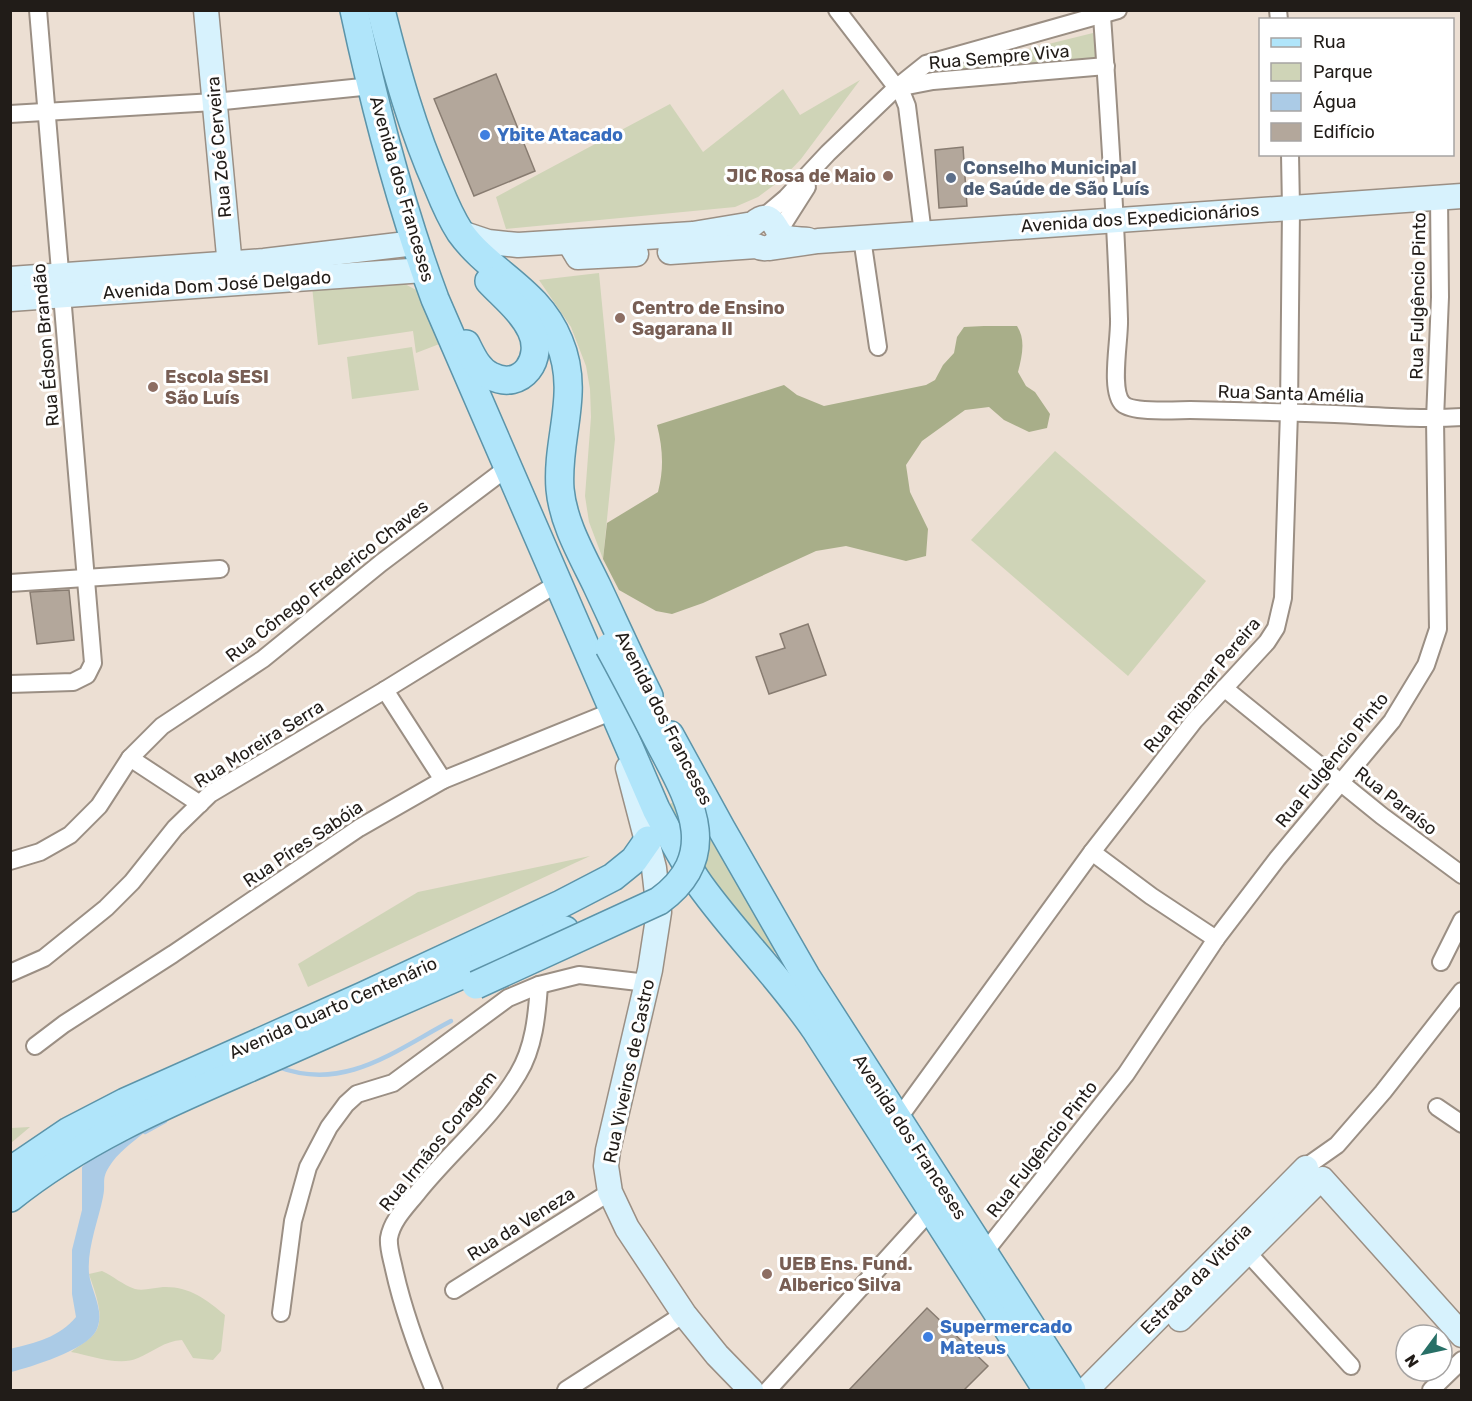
<svg xmlns="http://www.w3.org/2000/svg" width="1472" height="1401" viewBox="0 0 1472 1401" font-family="Rubik,sans-serif">
	<rect width="100%" height="100%" fill="#ecdfd3"/>
	<g fill="#cfd4b7">
		<path d="M1093,33L1097,62L930,73Z"/>
		<path d="M860,80L801,159L781,180L758,197L735,207L506,229L496,197L670,104L703,152L783,89L800,115Z"/>
		<path d="M599,273L615,439L603,559L589,522L585,496L591,417L590,389L586,366L571,327L539,280Z"/>
		<path d="M403,283L418,291L442,343L416,353L413,331L318,345L312,286Z"/>
		<path d="M412,347L419,390L352,399L347,357Z"/>
		<path d="M1055,451L1206,581L1128,676L971,540Z"/>
		<path d="M680,800L697,817L777,950L772,954L703,867L693,851L669,804Z"/>
		<path d="M590,856L308,987L298,964L418,892Z"/>
		<path d="M30,1127L11,1143V1128Z"/>
		<path d="M102,1271C113,1276 123,1285 135,1289C143,1291 154,1288 163,1287C189,1286 206,1299 225,1315L221,1351L213,1360L193,1358L182,1340C164,1341 153,1352 138,1358C119,1367 90,1355 71,1352C78,1346 88,1341 94,1334C107,1319 94,1290 89,1274Z"/>
	</g>
	<path fill="#a8ae89" d="M984,326H1017C1026,340 1022,356 1018,372L1026,386L1035,392L1050,414L1047,428L1029,432L1004,420L989,407L965,410L922,441L906,465L910,492L928,529L926,556L906,561L846,546L816,551L703,603L672,614L656,611L619,590L603,559L607,523L658,492C664,469 663,449 657,425L784,385L797,395L824,406L926,385L935,380L943,365L954,353L957,337L964,327Z"/>
	<path fill="#abcbe6" d="M145,1132C133,1142 117,1153 109,1167C101,1179 106,1184 103,1197C98,1222 87,1248 89,1273C91,1292 106,1312 96,1331C86,1350 31,1367 11,1372L10,1349C35,1343 60,1337 76,1317L72,1294V1250L82,1210V1167L101,1150Z"/>
	<g fill="none" stroke-linecap="round" stroke-linejoin="round">
		<g stroke="#abcbe6" stroke-width="4.5">
			<path d="M278,1067C345,1092 394,1051 451,1021"/>
			<path d="M145,1132L165,1121L167,1117"/>
		</g>
	</g>
	<g fill="#b3a79b" stroke="#887c71" stroke-width="1.5">
		<path d="M496,74L535,171L474,196L434,99Z"/>
		<path d="M963,147L967,206L939,208L935,150Z"/>
		<path d="M69,590L74,640L37,644L30,592Z"/>
		<path d="M808,624L826,675L769,694L756,657L785,648L780,634Z"/>
		<path d="M927,1308L988,1366L964,1390H849Z"/>
	</g>
	<g fill="none" stroke-linecap="round" stroke-linejoin="round">
		<g stroke="#9b8f84" stroke-width="20">
			<g id="street">
				<path d="M837,10L903,96L907,106L923,234"/>
				<path d="M1278,10L1279,20"/>
				<path d="M1102,16C1109,117 1116,218 1119,319C1120,339 1109,391 1123,404C1133,413 1176,410 1190,410C1238,411 1286,412 1335,414C1377,416 1419,420 1462,417"/>
				<path d="M897,88L933,81L1106,66"/>
				<path d="M10,114L214,102L372,86"/>
				<path d="M760,220L786,198L828,153L896,88L926,64L1118,10"/>
				<path d="M779,231L807,187"/>
				<path d="M862,238L878,347"/>
				<path d="M10,583L220,569"/>
				<path d="M10,684L73,682L87,675L93,663L38,10"/>
				<path d="M1224,688L1382,816L1462,875"/>
				<path d="M385,690L443,780"/>
				<path d="M130,758L200,804"/>
				<path d="M1092,852L1151,896L1216,939"/>
				<path d="M10,861L40,852L70,835L99,806L130,758L162,726L263,659L381,563L507,468"/>
				<path d="M1441,962L1462,920"/>
				<path d="M10,973L44,958L106,908L132,882L175,828L210,794L385,690L558,583"/>
				<path d="M35,1046L64,1024L173,954L359,828L443,780L613,711"/>
				<path d="M1437,1107L1462,1124"/>
				<path d="M898,1119L1092,852L1194,721L1267,642L1276,628L1283,598L1289,412L1291,208L1290,154"/>
				<path d="M1310,1164L1337,1145L1383,1092L1462,991"/>
				<path d="M1247,1252L1351,1366"/>
				<path d="M984,1253L1126,1074L1216,939L1277,859L1392,721L1426,665L1438,629L1435,419L1440,297L1439,197"/>
				<path d="M454,1290L610,1192"/>
				<path d="M281,1313L293,1221L308,1167L329,1127L346,1104L357,1094L393,1083L508,998L539,985L579,975L647,983"/>
				<path d="M434,1390C418,1351 403,1310 394,1269C392,1259 388,1248 389,1238C392,1220 407,1206 418,1192C450,1152 492,1118 518,1074C534,1048 537,1015 539,985"/>
				<path d="M566,1390L684,1314"/>
				<path d="M768,1390L931,1210"/>
				<path d="M1431,1390L1462,1360"/>
			</g>
		</g>
		<g stroke="#9b8f84" stroke-width="27">
			<g id="secondary">
				<path d="M206,10L231,277"/>
				<path d="M461,233L488,242L518,245L693,234L753,224C773,207 774,230 783,236C790,240 801,239 808,240"/>
				<path d="M569,242L578,257L636,254"/>
				<path d="M770,248L818,241L1462,196"/>
				<path d="M670,252L756,246C767,251 775,247 779,237"/>
				<path d="M10,279L264,261L415,243"/>
				<path d="M10,299L424,270"/>
				<path d="M628,768L654,868L659,912L650,970L608,1150L606,1166L610,1192L627,1228L684,1314L717,1355L751,1390"/>
				<path d="M1322,1179L1462,1335"/>
				<path d="M1180,1319L1317,1182"/>
				<path d="M1086,1390L1306,1168"/>
			</g>
		</g>
		<g stroke="#5c94a9" stroke-width="30">
			<g id="primary">
				<path d="M354,10C375,108 400,205 435,299L656,809C670,835 683,861 700,885C736,935 780,978 815,1029L1047,1390"/>
				<path d="M381,10C396,70 413,131 438,187C444,202 451,218 460,232C490,274 538,289 559,341C581,393 556,437 560,489C563,523 582,555 597,586C614,622 631,660 649,696"/>
				<path d="M466,344C472,356 478,370 491,376C522,392 545,358 531,330C522,311 503,296 489,281"/>
				<path d="M670,735L721,828L806,976L1072,1390"/>
				<path d="M10,1171L69,1131L125,1102L363,996L561,904L613,877L634,860L648,840"/>
				<path d="M10,1198C86,1137 174,1101 261,1063C362,1018 463,974 565,930"/>
			</g>
		</g>
		<use href="#street" stroke="#fff" stroke-width="16"/>
		<use href="#secondary" stroke="#d7f2fd" stroke-width="24"/>
		<use href="#primary" stroke="#b0e5fa" stroke-width="27"/>
		<g stroke="#5c94a9" stroke-width="30" stroke-linecap="butt">
			<path id="primary-bridge" d="M476,985L659,901C725,853 687,796 658,740C642,709 626,678 609,647"/>
		</g>
		<use href="#primary-bridge" stroke="#b0e5fa" stroke-width="27"/>
	</g>
	<g fill="#3f7fe0" stroke="#fff" stroke-width="2">
		<circle cx="485" cy="135" r="6"/>
		<circle cx="928" cy="1337" r="6"/>
	</g>
	<g fill="#8d6e63" stroke="#fff" stroke-width="2">
		<circle cx="888" cy="176" r="6"/>
		<circle cx="620" cy="318" r="6"/>
		<circle cx="153" cy="387" r="6"/>
		<circle cx="767" cy="1274" r="6"/>
	</g>
	<circle fill="#5c6f8a" stroke="#fff" stroke-width="2" cx="951" cy="178" r="6"/>
	<g text-anchor="middle" stroke-width="6" stroke-linejoin="round" paint-order="stroke">
		<g font-size="18" fill="#211c18" stroke="#fff">
			<text transform="translate(999 57) rotate(-5)" y="6">Rua Sempre Viva</text>
			<text transform="translate(219 147) rotate(-95)" y="6">Rua Zoé Cerveira</text>
			<text transform="translate(402 189) rotate(74)" y="6">Avenida dos Franceses</text>
			<text transform="translate(1140 218) rotate(-4)" y="6">Avenida dos Expedicionários</text>
			<text transform="translate(217 285) rotate(-4)" y="6">Avenida Dom José Delgado</text>
			<text transform="translate(1418 296) rotate(-89)" y="6">Rua Fulgêncio Pinto</text>
			<text transform="translate(46 345) rotate(-95)" y="6">Rua Édson Brandão</text>
			<text transform="translate(1291 394) rotate(2)" y="6">Rua Santa Amélia</text>
			<text transform="translate(327 581) rotate(-38)" y="6">Rua Cônego Frederico Chaves</text>
			<text transform="translate(1202 685) rotate(-50)" y="6">Rua Ribamar Pereira</text>
			<text transform="translate(664 718) rotate(63)" y="6">Avenida dos Franceses</text>
			<text transform="translate(259 744) rotate(-32)" y="6">Rua Moreira Serra</text>
			<text transform="translate(1332 760) rotate(-51)" y="6">Rua Fulgêncio Pinto</text>
			<text transform="translate(1396 801) rotate(38)" y="6">Rua Paraíso</text>
			<text transform="translate(303 844) rotate(-34)" y="6">Rua Píres Sabóia</text>
			<text transform="translate(333 1008) rotate(-24)" y="6">Avenida Quarto Centenário</text>
			<text transform="translate(629 1071) rotate(-78)" y="6">Rua Viveiros de Castro</text>
			<text transform="translate(910 1137) rotate(57)" y="6">Avenida dos Franceses</text>
			<text transform="translate(438 1141) rotate(-51)" y="6">Rua Irmãos Coragem</text>
			<text transform="translate(1042 1149) rotate(-52)" y="6">Rua Fulgêncio Pinto</text>
			<text transform="translate(521 1224) rotate(-32)" y="6">Rua da Veneza</text>
			<text transform="translate(1196 1279) rotate(-45)" y="6">Estrada da Vitória</text>
		</g>
		<g font-size="18" font-weight="bold" fill="#366cbe" stroke="#fff" text-anchor="start">
			<text x="497" y="141">Ybite Atacado</text>
			<text x="940" y="1333">Supermercado<tspan x="940" dy="21">Mateus</tspan></text>
		</g>
		<g font-size="18" font-weight="bold" fill="#4e5e75" stroke="#fff" text-anchor="start">
			<text x="963" y="174">Conselho Municipal<tspan x="963" dy="21">de Saúde de São Luís</tspan></text>
		</g>
		<g font-size="18" font-weight="bold" fill="#785e54" stroke="#fff" text-anchor="start">
			<text x="876" y="182" text-anchor="end">JIC Rosa de Maio</text>
			<text x="632" y="314">Centro de Ensino<tspan x="632" dy="21">Sagarana II</tspan></text>
			<text x="165" y="383">Escola SESI<tspan x="165" dy="21">São Luís</tspan></text>
			<text x="779" y="1270">UEB Ens. Fund.<tspan x="779" dy="21">Alberico Silva</tspan></text>
		</g>
	</g>
	<rect width="1472" height="1401" fill="none" stroke="#211c18" stroke-width="24"/>
	<rect x="1259" y="18" width="195" height="138" fill="#ffffff" stroke="#a6a4a3" stroke-width="1.5"/>
	<rect x="1271" y="38" width="30" height="9" fill="#b0e5fa" stroke="#a6a4a3" stroke-width="1.5"/>
	<text x="1313" y="48" font-size="18" fill="#211c18">Rua</text>
	<rect x="1271" y="63" width="30" height="18" fill="#cfd4b7" stroke="#a6a4a3" stroke-width="1.5"/>
	<text x="1313" y="78" font-size="18" fill="#211c18">Parque</text>
	<rect x="1271" y="93" width="30" height="18" fill="#abcbe6" stroke="#a6a4a3" stroke-width="1.5"/>
	<text x="1313" y="108" font-size="18" fill="#211c18">Água</text>
	<rect x="1271" y="123" width="30" height="18" fill="#b3a79b" stroke="#a6a4a3" stroke-width="1.5"/>
	<text x="1313" y="138" font-size="18" fill="#211c18">Edifício</text>
	<g transform="translate(1424 1353) rotate(237)"><circle r="28" fill="#ffffff" stroke="#a6a4a3" stroke-width="1.5"/>
	<path d="M0-4.5L10 22L0 15L-10 22Z" fill="#287067"/>
	<text y="-9" font-size="16" font-weight="bold" text-anchor="middle" fill="#211c18">N</text>
	</g>
</svg>
